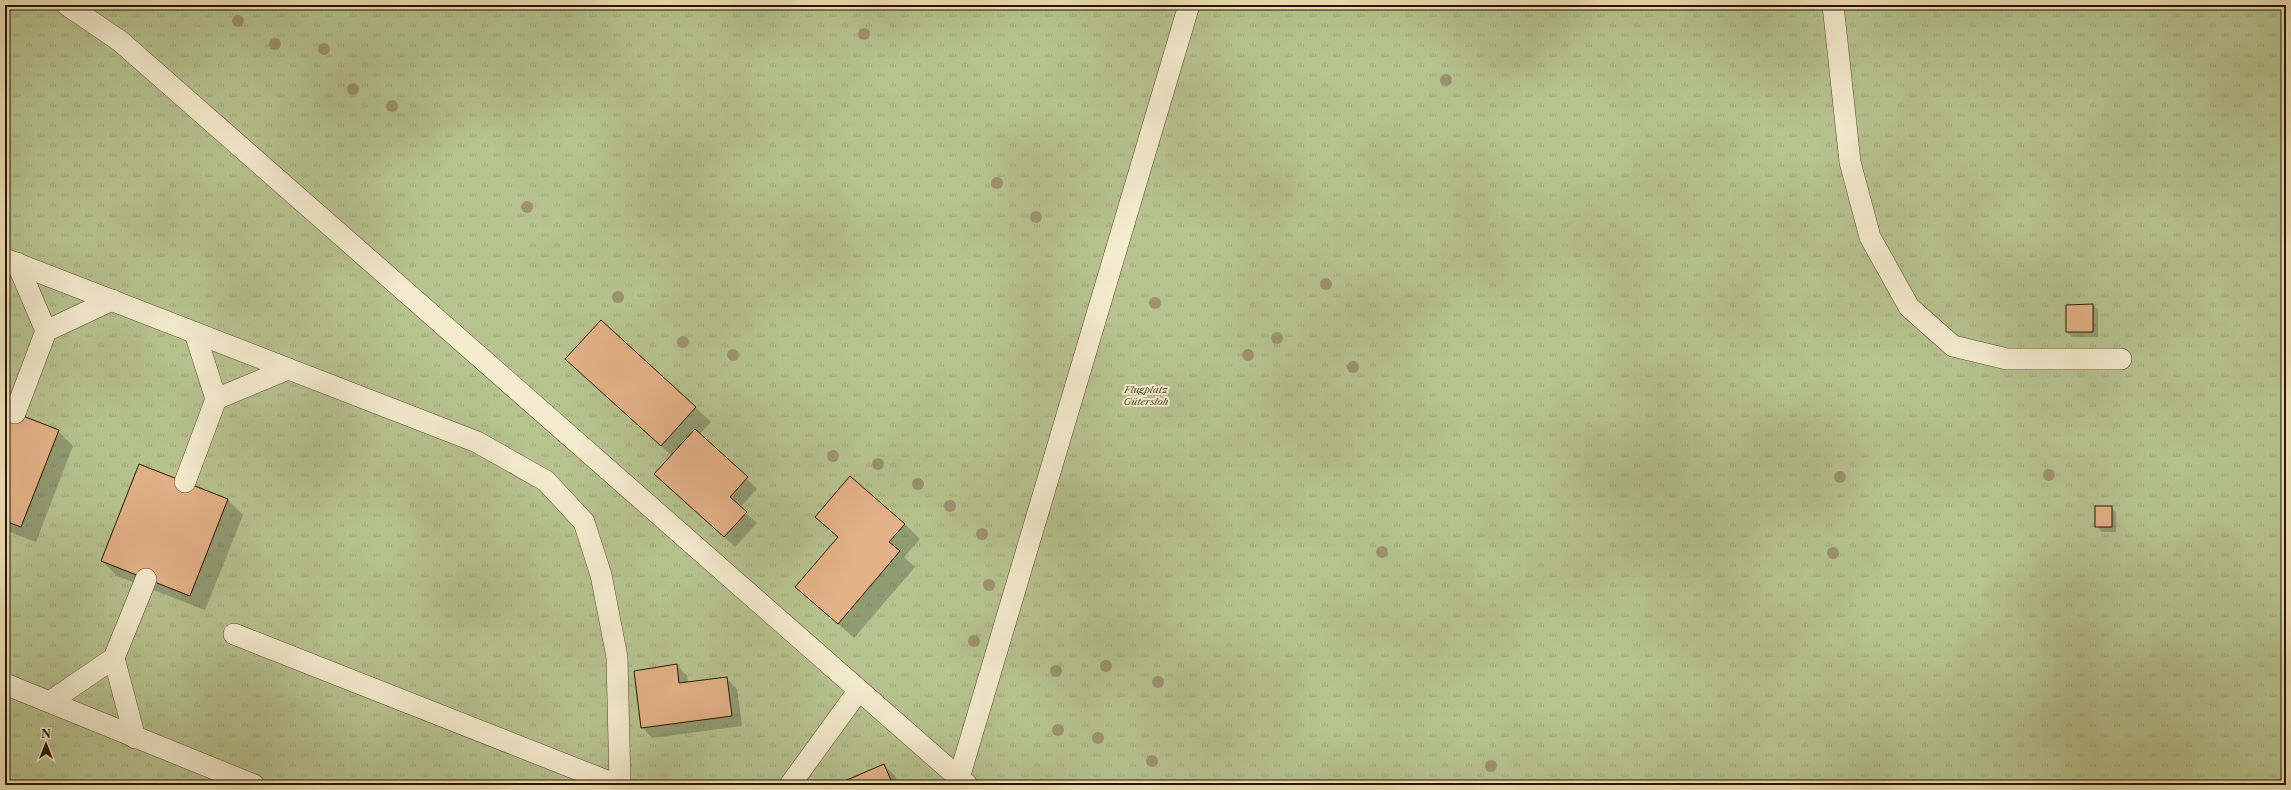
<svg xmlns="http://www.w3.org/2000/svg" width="2291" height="790" viewBox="0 0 2291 790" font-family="'Libre Caslon Text',serif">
	<defs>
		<pattern id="park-tufts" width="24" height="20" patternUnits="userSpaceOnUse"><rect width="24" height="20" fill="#b7c490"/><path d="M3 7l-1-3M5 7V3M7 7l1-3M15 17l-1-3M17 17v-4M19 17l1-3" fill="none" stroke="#9da87b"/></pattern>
	</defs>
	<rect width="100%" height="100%" fill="#f0e2b5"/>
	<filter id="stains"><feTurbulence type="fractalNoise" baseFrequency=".005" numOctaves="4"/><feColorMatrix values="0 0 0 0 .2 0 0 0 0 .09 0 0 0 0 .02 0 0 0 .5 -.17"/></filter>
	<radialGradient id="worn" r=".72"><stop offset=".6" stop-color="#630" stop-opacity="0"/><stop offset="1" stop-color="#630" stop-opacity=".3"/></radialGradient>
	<rect fill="url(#park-tufts)" stroke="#6f6c4a" x="5" y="5" width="2281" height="780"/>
	<g fill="#0003">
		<path d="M2093,305L2098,310V337H2072L2067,332Z"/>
		<path d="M601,321L711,422L699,435L757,489L740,508L757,523L735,547L666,484L672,456L582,374Z"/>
		<path d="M5,411L58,431L73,446L36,542L5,530Z"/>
		<path d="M228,500L243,515L205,610L117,576L102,561Z"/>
		<path d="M2111,507L2116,512V532H2102L2096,526Z"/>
		<path d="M816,517L905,524L920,539L904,557L915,567L854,638L797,587L839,538Z"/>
		<path d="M677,665L687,676L688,683L726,678L737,689L742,726L652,738L642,727Z"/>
		<path d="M884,765L895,776L899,785H838Z"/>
	</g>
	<g fill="#e4b287" stroke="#271504">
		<path d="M2093,304V332H2066V305Z"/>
		<path d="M601,320L696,407L661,446L565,359Z"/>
		<path d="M5,409L59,430L21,527L5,521Z"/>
		<path d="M695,429L748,477L730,497L747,512L724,537L654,474Z"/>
		<path d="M139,464L228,499L190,596L101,561Z"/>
		<path d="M850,476L905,524L889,542L900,551L838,624L795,587L838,537L815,517Z"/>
		<rect x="2095" y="506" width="17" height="21"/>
		<path d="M677,664L679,683L727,677L732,716L641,728L634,671Z"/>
		<path d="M884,764L893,785H840V783Z"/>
	</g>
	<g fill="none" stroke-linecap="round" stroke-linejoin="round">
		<g stroke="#594830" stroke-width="22">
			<g id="lane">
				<path d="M67,5L120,41L967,785"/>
				<path d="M1833,5L1850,162L1870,237L1909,307L1953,346L2007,359H2121"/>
				<path d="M5,259L477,442L546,481L584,522L601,575L617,657L620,785"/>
				<path d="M17,263L46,331"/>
				<path d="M216,399L288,369"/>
				<path d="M15,413L46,331L112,300"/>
				<path d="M185,482L216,399L195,333"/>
				<path d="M234,634L617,785"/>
				<path d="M114,658L135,738"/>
				<path d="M5,684L254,785"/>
				<path d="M51,701L114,658L146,579"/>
				<path d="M959,778L1189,5"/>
				<path d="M790,785L859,690"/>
			</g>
		</g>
		<use href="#lane" stroke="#f5eccf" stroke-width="21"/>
	</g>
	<g fill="#9d936f">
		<circle cx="238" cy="21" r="6"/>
		<circle cx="864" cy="34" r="6"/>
		<circle cx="275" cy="44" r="6"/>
		<circle cx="324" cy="49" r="6"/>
		<circle cx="1446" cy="80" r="6"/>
		<circle cx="353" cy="89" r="6"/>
		<circle cx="392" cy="106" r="6"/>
		<circle cx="997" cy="183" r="6"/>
		<circle cx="527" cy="207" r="6"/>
		<circle cx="1036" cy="217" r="6"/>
		<circle cx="1326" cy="284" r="6"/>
		<circle cx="618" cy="297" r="6"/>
		<circle cx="1155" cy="303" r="6"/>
		<circle cx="1277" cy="338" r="6"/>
		<circle cx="683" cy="342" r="6"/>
		<circle cx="733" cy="355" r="6"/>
		<circle cx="1248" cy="355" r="6"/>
		<circle cx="1353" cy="367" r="6"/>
		<circle cx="833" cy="456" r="6"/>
		<circle cx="878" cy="464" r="6"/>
		<circle cx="2049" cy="475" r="6"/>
		<circle cx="1840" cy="477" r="6"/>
		<circle cx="918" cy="484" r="6"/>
		<circle cx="950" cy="506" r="6"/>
		<circle cx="982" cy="534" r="6"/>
		<circle cx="1382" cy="552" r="6"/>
		<circle cx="1833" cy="553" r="6"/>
		<circle cx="989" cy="585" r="6"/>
		<circle cx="974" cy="641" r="6"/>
		<circle cx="1106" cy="666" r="6"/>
		<circle cx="1056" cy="671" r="6"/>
		<circle cx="1158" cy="682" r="6"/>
		<circle cx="1058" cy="730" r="6"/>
		<circle cx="1098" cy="738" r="6"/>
		<circle cx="1152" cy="761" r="6"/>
		<circle cx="1491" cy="766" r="6"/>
	</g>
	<g text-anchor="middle" stroke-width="4" stroke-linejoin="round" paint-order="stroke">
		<g font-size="10" font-style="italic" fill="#595235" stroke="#f5eccf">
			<text x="1146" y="393">Flugplatz<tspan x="1146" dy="12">Gütersloh</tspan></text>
		</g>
	</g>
	<rect width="2291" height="790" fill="none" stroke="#f0e2b5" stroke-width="20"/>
	<rect x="6" y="6" width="2279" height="778" fill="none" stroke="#271504" stroke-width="2"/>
	<rect x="10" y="10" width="2271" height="770" fill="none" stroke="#271504"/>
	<g transform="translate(46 744)" stroke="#f5eccf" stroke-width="3" paint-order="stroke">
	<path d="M0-3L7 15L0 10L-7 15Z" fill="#271504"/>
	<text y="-6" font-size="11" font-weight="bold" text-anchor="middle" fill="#271504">N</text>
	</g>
	<rect width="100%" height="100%" filter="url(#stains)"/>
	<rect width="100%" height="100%" fill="url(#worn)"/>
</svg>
